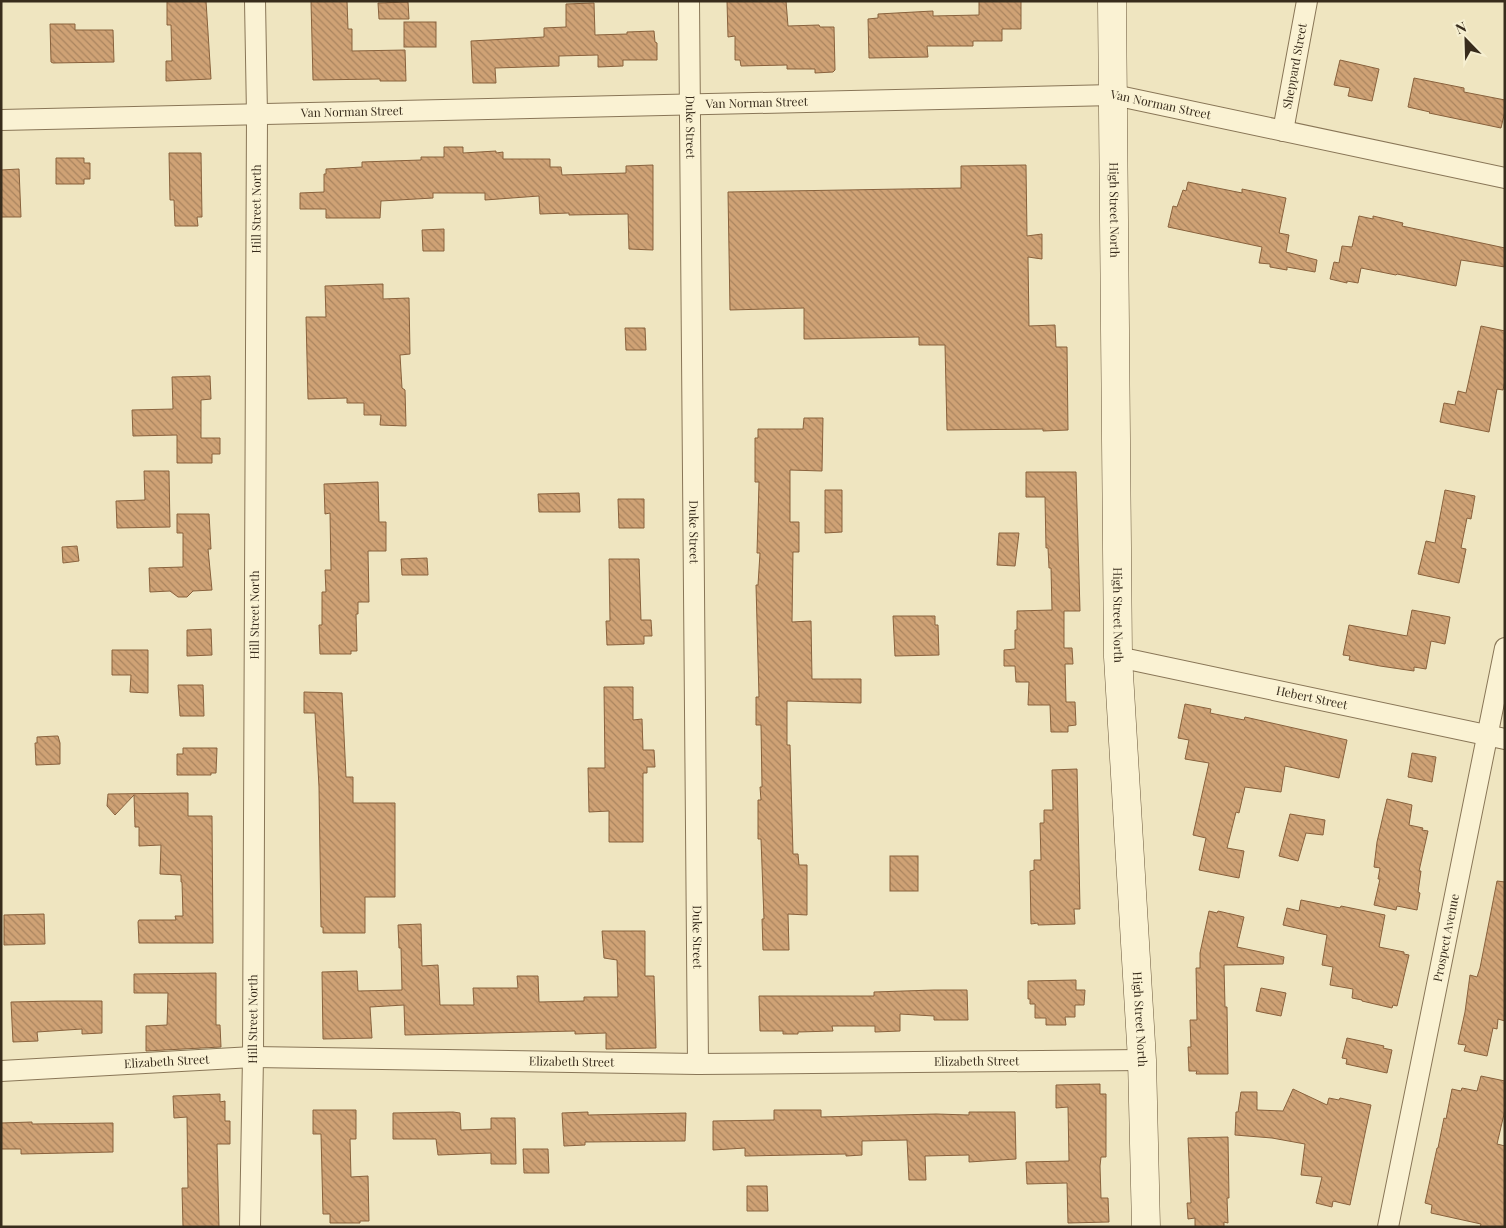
<svg xmlns="http://www.w3.org/2000/svg" width="1506" height="1228" viewBox="0 0 1506 1228" font-family="'Playfair Display',serif">
	<defs>
		<pattern id="building-back-hatch" width="6" height="6" patternUnits="userSpaceOnUse" patternTransform="scale(1.25)"><rect width="6" height="6" fill="#cfa275"/><path d="M-1 5l2 2M0 0l6 6M5-1l2 2" fill="none" stroke="#a9845f"/></pattern>
	</defs>
	<rect width="100%" height="100%" fill="#efe5c0"/>
	<g fill="url(#building-back-hatch)" stroke="#89623d">
		<path d="M167,1H206L211,79L166,81V61H172L171,25H167Z"/>
		<path d="M311,1H347L348,29H352V51L405,50L406,81H380V79L313,80Z"/>
		<path d="M727,1H786L788,26L819,25L820,27H834L835,70L833,72L815,73V69H787V65L741,66L740,60H735V36L728,37Z"/>
		<path d="M979,1H1021V29H1002V41H973V46H927L928,57L869,58L868,19L878,18V14L933,11V16L979,15Z"/>
		<path d="M408,2L409,19H379L378,3Z"/>
		<path d="M594,3L595,35L627,34V32L654,31L655,42L657,43V60H623V66L598,67V55L559,56V66L495,68L496,83H473L471,41L544,37V28L566,27V4Z"/>
		<rect x="404" y="22" width="32" height="25"/>
		<path d="M50,24H75V30H113L114,62L53,63L51,62Z"/>
		<path d="M1340,60L1379,69L1372,101L1348,96L1350,88L1334,85Z"/>
		<path d="M1414,78L1464,88V92L1505,100V111L1501,128L1429,113L1430,112L1408,107Z"/>
		<path d="M444,147H463V153L496,151V153L503,152V159H550V167H561L562,175L626,173V166L653,165V250L629,249L628,214L569,215V213L540,214L539,196L485,200V193H433V198L381,201L380,218H326V209H300V193L324,192V174H326V169L362,167V162L421,160V157H444Z"/>
		<path d="M169,153H201L202,217H197L198,226H175L174,200H170Z"/>
		<path d="M56,158H84V163H90V179H84V184H56Z"/>
		<path d="M1026,165L1027,236L1042,234V259L1028,257L1029,326L1055,325L1056,347H1067L1068,430L1043,431V429L947,430L945,345H919V337L804,339V308L730,310L728,192L961,188V166Z"/>
		<path d="M19,169L21,217H1V170Z"/>
		<path d="M1188,182L1242,193V189L1286,198L1279,233L1289,235L1286,252L1317,260L1315,272L1287,267V270L1270,267V264L1259,263L1262,247L1168,227L1173,206L1177,207L1183,190L1186,191Z"/>
		<path d="M1359,216L1373,219V216L1403,223L1402,226L1505,248V267L1461,260L1456,286L1397,274L1396,275L1361,268L1358,283L1347,281V283L1330,279L1334,262L1339,263L1342,246L1352,247Z"/>
		<path d="M444,229V251H423L422,230Z"/>
		<path d="M383,284V299L409,298L410,354L400,355L402,388L405,390L406,426L380,425L381,415H364V403H347V398L308,399L306,317H326L325,286Z"/>
		<path d="M1481,326L1505,331V380L1503,390L1497,389L1489,432L1440,422L1444,403L1455,405L1458,391L1466,393Z"/>
		<path d="M625,328H645L646,350H626Z"/>
		<path d="M210,376L211,399L201,400V438H220V454H212V463H177V435L133,436L132,410L173,409L172,377Z"/>
		<path d="M804,418H823L822,471L790,470V522H799V552H793L792,622L811,621L812,679H861V703L787,701V745H790L793,854H798L799,865H807V915L788,914L789,950H763L762,919H764L761,839H758V800H761L760,787H762L761,725H756V697H759L756,585H758L760,553H757L759,482H755V438H758V429H803Z"/>
		<path d="M144,471H169L170,527L117,528L116,501L145,500Z"/>
		<path d="M1026,472H1076L1080,611H1064V648H1072L1073,664H1065L1066,702H1075L1076,725L1068,726V732H1051L1050,705H1028L1029,682H1016L1015,666H1004V650L1015,649V630H1017V611L1052,610L1051,568H1049L1048,548H1046L1045,497H1026Z"/>
		<path d="M378,482L379,522H386V551H368L369,602H358V614H356L357,651H351V654H320L319,625H322V592H326L325,570H331L330,513L325,514L324,484Z"/>
		<path d="M825,490H842V532L825,533Z"/>
		<path d="M1445,490L1475,496L1471,519L1467,518L1461,548L1466,549L1459,583L1418,574L1426,541L1435,543Z"/>
		<path d="M579,493L580,512H539L538,494Z"/>
		<path d="M618,499H644V528H619Z"/>
		<path d="M177,514H209L211,549H208L212,590L193,591L187,597H178L170,591L150,592L149,568L183,567V533H177Z"/>
		<path d="M999,533H1019L1015,566L997,565Z"/>
		<path d="M77,546L79,561L63,563L62,547Z"/>
		<path d="M427,558L428,575H402L401,559Z"/>
		<path d="M609,559H639L641,620H651L652,636H644V644L607,645L606,621H610Z"/>
		<path d="M1412,610L1450,617L1445,644L1431,641L1426,669L1414,667V671L1380,666L1349,660L1350,656L1343,655L1349,625L1407,636Z"/>
		<path d="M893,616H935V625H938L939,655L895,656Z"/>
		<path d="M211,629L212,655L187,656V630Z"/>
		<path d="M112,650H148V693L130,692L131,675H112Z"/>
		<path d="M178,685H203L204,716H180Z"/>
		<path d="M604,687H633V720L642,719L643,750H654L655,767H647V773H643V842H609V811L589,812L588,768H605Z"/>
		<path d="M304,692L342,693L346,777H353V803H395V897H365V933H323V927H321L319,787L315,713H304Z"/>
		<path d="M1185,704L1211,709L1210,713L1244,720L1245,717L1347,740L1339,778L1285,766L1281,792L1245,787L1239,813L1236,812L1227,848L1244,851L1239,878L1199,870L1206,838L1193,835L1209,763L1185,759L1189,740L1178,738Z"/>
		<path d="M56,736H58L60,743V764L36,765L35,743H37V737Z"/>
		<path d="M183,748H217L216,773H211V775H177V754H183Z"/>
		<path d="M1412,753L1436,757L1432,782L1408,777Z"/>
		<path d="M1077,769L1080,909H1074L1075,924L1038,925V923L1031,924L1030,871L1034,870V860H1041L1040,823H1044V810H1053L1052,770Z"/>
		<path d="M188,793V816H212L213,943H139L138,922L139,920H176L175,916H183L182,882H181V875L160,874L161,845L139,846V827H135L134,795L115,815L107,806L108,794Z"/>
		<path d="M1387,799L1412,805L1409,825L1423,828L1422,830L1428,831L1419,871H1421L1418,892L1420,893L1417,910L1397,906L1396,910L1374,905L1380,879H1378L1380,868L1374,867L1377,842Z"/>
		<path d="M1290,814L1325,820L1323,835L1306,833L1298,861L1279,856Z"/>
		<rect x="890" y="856" width="28" height="35"/>
		<path d="M1497,881L1505,882V1021L1498,1019L1497,1029L1493,1028L1487,1056L1464,1051L1466,1045L1458,1044L1465,1012L1470,975L1477,977L1480,968Z"/>
		<path d="M1301,900L1340,908L1341,906L1385,915L1379,947L1404,952V954L1409,955L1397,1006L1393,1005L1392,1008L1362,1001V1000L1352,998L1353,989L1330,985L1333,967L1322,965L1327,935L1283,925L1287,908L1299,911Z"/>
		<path d="M1209,911L1217,913L1218,911L1244,917L1237,947L1284,957L1283,964L1224,965L1225,1007H1227L1228,1074H1196L1197,1071H1189L1188,1047H1191L1190,1020H1197L1196,968H1200V953Z"/>
		<path d="M44,914L45,944L4,945V915Z"/>
		<path d="M421,924L422,966L438,965L440,1005H474L473,988H518L517,976H538L539,1002L584,1001V997H618L617,960L604,958L602,931H645V976H654L656,1048L606,1049V1033L575,1034V1031L405,1035L404,1005L370,1007L372,1038L323,1039L322,972L357,971L358,991L402,990L401,948H399L398,925Z"/>
		<path d="M216,973V1025H220L221,1047L146,1051V1026L167,1025L168,993H134V974Z"/>
		<path d="M1076,980V990H1085L1084,1005H1075V1017H1065L1066,1025H1046V1018H1035V1004H1030V999H1028V981Z"/>
		<path d="M1261,988L1286,993L1281,1016L1256,1011Z"/>
		<path d="M934,990H967L968,1020H934V1016L900,1014V1031L875,1032V1026H832L833,1031L798,1032V1034H783V1031H760L759,996H874V992Z"/>
		<path d="M56,1001H102V1033L82,1034V1029L37,1032L38,1041L13,1042L11,1002Z"/>
		<path d="M1347,1038L1384,1046L1383,1048L1392,1050L1387,1073L1346,1064L1347,1059L1342,1058Z"/>
		<path d="M1481,1076L1505,1081V1110L1497,1144L1505,1146V1227H1480L1481,1224L1431,1213L1432,1205L1425,1203L1437,1148H1438L1444,1118L1446,1119L1452,1089L1461,1091L1462,1088L1477,1091Z"/>
		<path d="M1100,1084V1094H1106V1157H1101L1100,1166L1101,1198H1108L1109,1222L1068,1223L1067,1183L1027,1184L1026,1162L1069,1161L1068,1107L1056,1108V1085Z"/>
		<path d="M1293,1089L1327,1105L1329,1098L1339,1100L1340,1098L1371,1105L1350,1205L1333,1201L1332,1207L1316,1203L1322,1177L1301,1175L1305,1144L1272,1138L1235,1135L1236,1112H1238L1241,1092H1257V1110L1283,1111Z"/>
		<path d="M220,1094V1102L225,1101V1121H230V1144H217L219,1227H183L182,1188H188L187,1117L174,1118L173,1096Z"/>
		<path d="M313,1110H356V1139H350L351,1177L368,1176L369,1221H360V1223H330V1214H323L321,1134H313Z"/>
		<path d="M774,1110H821V1117L936,1114L969,1115V1112H1015L1016,1159L969,1162V1155L925,1156L926,1180H909L907,1140L862,1141V1155L846,1156V1154L745,1156V1148L713,1150V1121L774,1120Z"/>
		<path d="M453,1112L460,1113L461,1130L491,1129V1118H515L516,1164H491V1153L438,1155L436,1139H393V1113Z"/>
		<path d="M588,1112V1115L686,1113L685,1141L585,1142V1145L564,1146L562,1113Z"/>
		<path d="M32,1122V1124L113,1123V1152L21,1154V1149H1V1123Z"/>
		<path d="M1228,1137L1229,1198H1227L1228,1223L1224,1222V1227H1195V1218L1188,1219L1187,1203H1191L1188,1138Z"/>
		<path d="M523,1149H548L549,1173H524Z"/>
		<path d="M747,1186H767L768,1211H747Z"/>
	</g>
	<g fill="none" stroke-linecap="round" stroke-linejoin="round">
		<g stroke="#897657" stroke-width="22">
			<g id="minor">
				<path id="s1" d="M689,1L698,1064"/>
				<path id="s2" d="M1,120L1114,95L1505,178"/>
				<path id="s3" d="M1283,131L1307,1"/>
				<path id="s4" d="M1118,657L1505,739"/>
				<path id="s5" d="M1,1071L253,1057L698,1064L1142,1060"/>
				<path id="s6" d="M250,1227L253,1057L257,115L255,1"/>
				<path id="s7" d="M1388,1227L1505,648"/>
			</g>
		</g>
		<g stroke="#6a573b" stroke-width="29">
			<g id="secondary">
				<path id="s8" d="M1112,1L1118,657L1142,1060L1146,1227"/>
			</g>
		</g>
		<use href="#minor" stroke="#faf2d3" stroke-width="20"/>
		<use href="#secondary" stroke="#faf2d3" stroke-width="28"/>
	</g>
	<g text-anchor="middle" stroke-width="4.5" stroke-linejoin="round" paint-order="stroke">
		<g font-size="12" fill="#382c1c" stroke="#f6efd0">
			<text dy="4" stroke="none"><textPath href="#s3" startOffset="66">Sheppard Street</textPath></text>
			<text dy="4" stroke="none"><textPath href="#s2" startOffset="756">Van Norman Street</textPath></text>
			<text dy="4" stroke="none"><textPath href="#s2" startOffset="1161">Van Norman Street</textPath></text>
			<text dy="4" stroke="none"><textPath href="#s2" startOffset="351">Van Norman Street</textPath></text>
			<text dy="4" stroke="none"><textPath href="#s1" startOffset="126">Duke Street</textPath></text>
			<text dy="4" stroke="none"><textPath href="#s6" startOffset="1018">Hill Street North</textPath></text>
			<text dy="4" stroke="none"><textPath href="#s8" startOffset="209">High Street North</textPath></text>
			<text dy="4" stroke="none"><textPath href="#s1" startOffset="531">Duke Street</textPath></text>
			<text dy="4" stroke="none"><textPath href="#s6" startOffset="612">Hill Street North</textPath></text>
			<text dy="4" stroke="none"><textPath href="#s8" startOffset="614">High Street North</textPath></text>
			<text dy="4" stroke="none"><textPath href="#s4" startOffset="198">Hebert Street</textPath></text>
			<text dy="4" stroke="none"><textPath href="#s1" startOffset="936">Duke Street</textPath></text>
			<text dy="4" stroke="none"><textPath href="#s7" startOffset="295">Prospect Avenue</textPath></text>
			<text dy="4" stroke="none"><textPath href="#s6" startOffset="208">Hill Street North</textPath></text>
			<text dy="4" stroke="none"><textPath href="#s8" startOffset="1019">High Street North</textPath></text>
			<text dy="4" stroke="none"><textPath href="#s5" startOffset="976">Elizabeth Street</textPath></text>
			<text dy="4" stroke="none"><textPath href="#s5" startOffset="166">Elizabeth Street</textPath></text>
			<text dy="4" stroke="none"><textPath href="#s5" startOffset="571">Elizabeth Street</textPath></text>
		</g>
	</g>
	<rect width="1506" height="1228" fill="none" stroke="#382c1c" stroke-width="5"/>
	<g transform="translate(1466 40) rotate(337)" stroke="#f6efd0" stroke-width="4" paint-order="stroke">
	<path d="M0-4L9 19L0 12L-9 19Z" fill="#382c1c"/>
	<text y="-8" font-size="14" font-weight="bold" text-anchor="middle" fill="#382c1c">N</text>
	</g>
</svg>
